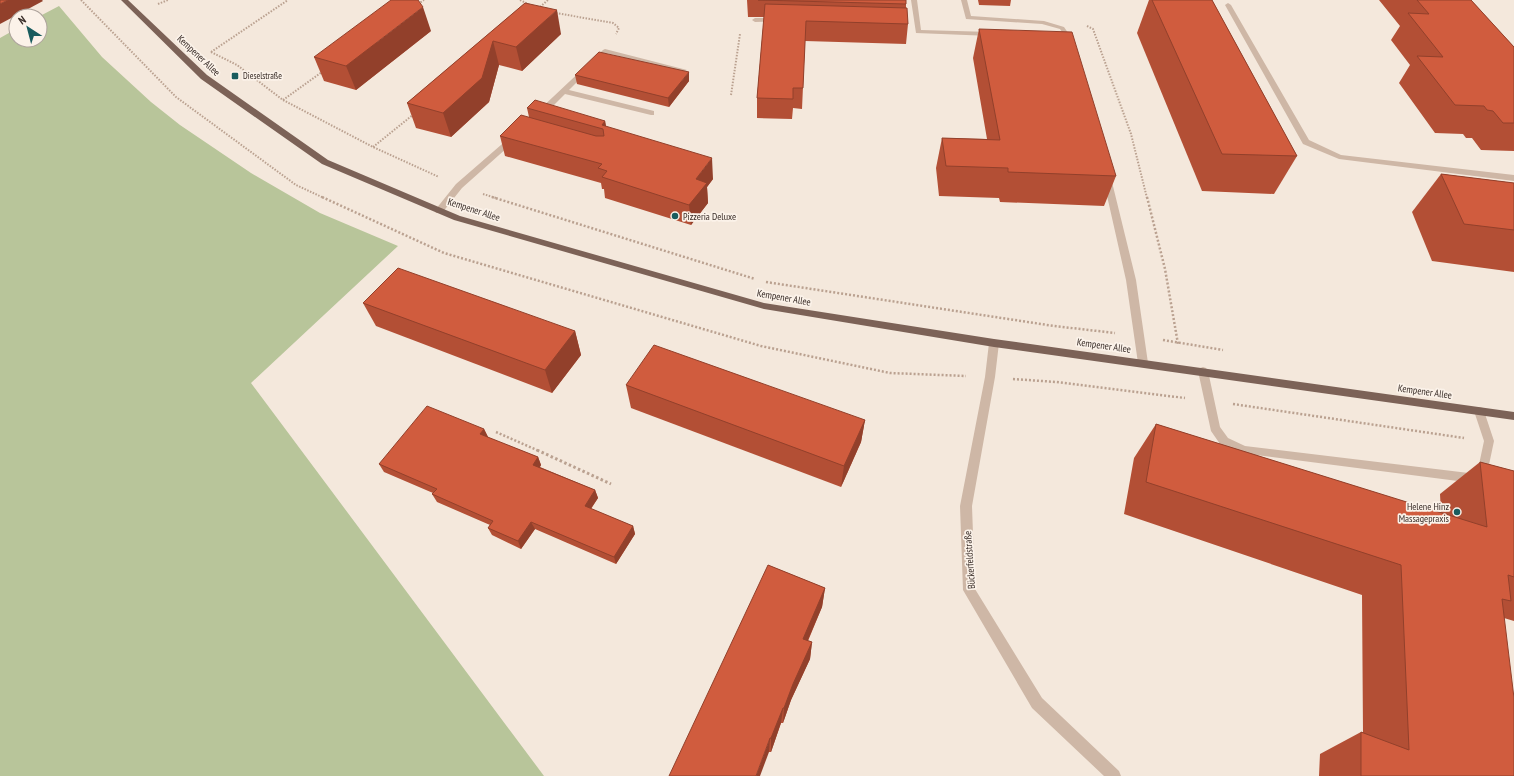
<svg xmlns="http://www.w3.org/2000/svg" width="1514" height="776" viewBox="0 0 1514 776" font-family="'PT Sans Narrow',sans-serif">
	<rect width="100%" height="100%" fill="#f4e8dc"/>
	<path fill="#b8c59a" d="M59,6L102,57L151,102L180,125L251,173L320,213L398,246L251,383L544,776H0V38L16,29V40H40V16Z"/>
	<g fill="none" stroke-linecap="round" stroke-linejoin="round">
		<g stroke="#baa190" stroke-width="2" stroke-dasharray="1.5 1.5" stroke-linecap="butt">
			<path d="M81,0L176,97L296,185L324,198"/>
			<path d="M520,0L530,5"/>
			<path d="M158,4L168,0"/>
			<path d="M418,4L424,0"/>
			<path d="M540,7L548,0"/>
			<path d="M556,13L613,23L619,28L616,34"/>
			<path d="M1087,26L1093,29L1131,134L1147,198"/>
			<path d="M211,52L237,65L283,100L373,147L439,177"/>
			<path d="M211,52L288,0"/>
			<path d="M731,95L740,34"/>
			<path d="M283,100L322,72"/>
			<path d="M373,147L414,114"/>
			<path d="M483,194L496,198"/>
		</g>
		<g stroke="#baa190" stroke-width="2.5" stroke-dasharray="2 2" stroke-linecap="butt">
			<path d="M322,197L444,253L761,346L890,373L966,376"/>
			<path d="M492,197L755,279"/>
			<path d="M1147,197L1165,269L1178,344"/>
			<path d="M766,282L1054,326L1115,333"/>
			<path d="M1163,340L1223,350"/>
			<path d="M1013,379L1056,382L1185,398"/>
			<path d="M1233,404L1464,438"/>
			<path d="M496,432L539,451"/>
		</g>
		<path stroke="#baa190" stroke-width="3" stroke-dasharray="2.5 2.5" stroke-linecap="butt" d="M537,450L611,484"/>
		<g fill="#ceb7a6" fill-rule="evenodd">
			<path d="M911,0H917L921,30L991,32L994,34L991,36L916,33Z"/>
			<path d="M961,0H967L971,16L1044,21L1064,27L1075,43L1070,44L1060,29L1042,24L966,19Z"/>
			<path d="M1228,3L1231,5L1309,140L1341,155L1514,175V181L1339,159L1303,144L1225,5Z"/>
			<path d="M777,18L780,20L779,21L755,22L752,20L755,18Z"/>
			<path d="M605,49L687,70L683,72L606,53L569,90L654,111V115H651L565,94L543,116H537V112L603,50Z"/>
			<path d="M509,138H515L516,140L462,188L442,213H436L435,211L436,209L456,184Z"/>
			<path d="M1107,175L1111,178L1136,280L1148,363L1146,366H1140L1138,363L1126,280L1103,178Z"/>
			<path d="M994,339L999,343L995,377L972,506L975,589L1042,698L1119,771L1121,776H1104L1032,708L963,590L960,506L985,377L989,343Z"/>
			<path d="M1203,367L1206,368L1208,371L1220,427L1228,438L1245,446L1477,474L1484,441L1474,411L1475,408L1479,407L1483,408L1494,441L1486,479L1485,482L1481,484L1240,453L1220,444L1211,431L1198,371L1200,368Z"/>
		</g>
		<path fill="#7c6257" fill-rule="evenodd" d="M121,0H128L207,75L328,160L460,216L764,303L994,339L1514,412V420L994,347L764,309L454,220L322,164L201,79Z"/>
	</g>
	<g fill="#b34f35">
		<path d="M747,0H906V8L908,24L906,44L805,41L802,109L793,108L792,119L757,118V98L764,17H748Z"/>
		<path d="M978,0H1011L1010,6L979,5Z"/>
		<path d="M1149,0H1212L1297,156L1274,194L1202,191L1137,33Z"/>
		<path d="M1379,0H1471L1514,47V151L1481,150L1472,138H1466L1463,134L1435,133L1399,83L1410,65L1391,40L1400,26Z"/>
		<path d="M525,3L561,34L522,71L499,65L489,102L451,137L416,128L407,103Z"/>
		<path d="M979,29L1116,176L1104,206L1000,202L999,198L939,196L936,168L942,138L987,139L973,58Z"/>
		<path d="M431,31L356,90L324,81L314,57Z"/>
		<path d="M575,75L689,81L669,107L577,84Z"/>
		<path d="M527,108L605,121L606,127L713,179L707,187L708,203L691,225L605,198L604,189H602L601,183L505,156L500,136L529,117Z"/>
		<path d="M1441,174L1514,183V272L1432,261L1412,212Z"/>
		<path d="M363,303L575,331L581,355L552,393L376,326Z"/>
		<path d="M626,385L865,420L861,442L841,487L631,408Z"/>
		<path d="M1156,424L1441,513L1440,494L1480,462L1514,471V621L1504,618L1514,776H1319L1320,754L1361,732L1363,733L1362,595L1124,514L1134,458Z"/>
		<path d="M484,429L488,437H487L538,457L541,465L540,467L595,490L598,498L591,509L633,526L635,534L616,564L535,529L521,549L492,535L488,528L490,525L437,502L432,494L433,493L384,472L379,464Z"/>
		<path d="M768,565L825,588L822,607L808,641L812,642L810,659L791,700L783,723H781L771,752H769Z"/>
	</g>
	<g fill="#92402b">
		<path d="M8,0H42L43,1L0,24V4Z"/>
		<path d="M423,7L431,31L356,90L346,66Z"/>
		<path d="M557,10L561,34L522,71L516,47Z"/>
		<path d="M493,41L499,65L489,102L451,137L443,113Z"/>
		<path d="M689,72V81L669,107L668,98Z"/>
		<path d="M605,121L609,142L602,125Z"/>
		<path d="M712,158L713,179L707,187L708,203L691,225L689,205L696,179Z"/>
		<path d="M575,331L581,355L552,393L545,370Z"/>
		<path d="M865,420L861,442L841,487L844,466Z"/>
		<path d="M484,429L488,437L483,442L480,434Z"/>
		<path d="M538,457L541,465L536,473L533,465Z"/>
		<path d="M595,490L598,498L587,514L585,506Z"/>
		<path d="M531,522L535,529L521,549L518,541Z"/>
		<path d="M633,526L635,534L616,564L614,557Z"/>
		<path d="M825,588L822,607L801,656L803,639Z"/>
		<path d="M812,642L810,659L791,700L783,723L784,708L793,684Z"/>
		<path d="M783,708L781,723L771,752V738Z"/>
		<path d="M770,738L769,752L760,776H756Z"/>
	</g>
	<g fill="#d05c3e" stroke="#92402b">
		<path d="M0,0H8L0,4Z"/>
		<path d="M391,0H418L423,7L346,66L314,57Z"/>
		<path d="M758,0H906V4Z"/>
		<path d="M1152,0H1212L1297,156L1222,154Z"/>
		<path d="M1417,0H1471L1514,47V123H1503L1493,111L1487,110L1484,106L1455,105L1417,56L1443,57L1408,13L1429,14Z"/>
		<path d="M525,3L557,10L516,47L493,41L482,78L443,113L407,103Z"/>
		<path d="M765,4L907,8L908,24L806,21L803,88H793V99L757,98Z"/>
		<path d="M979,29L1072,32L1116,176L1008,172V168L946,166L942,138L1000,140Z"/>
		<path d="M599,52L689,72L668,98L575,75Z"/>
		<path d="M535,100L605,121L602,125L712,158L696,179L707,183L689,205L602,177L607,171L598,168L602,164L500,136L521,115L596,136H604L603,129L527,108Z"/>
		<path d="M1441,174L1514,183V230L1464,224Z"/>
		<path d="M398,268L575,331L545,370L363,303Z"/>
		<path d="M654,345L865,420L844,466L626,385Z"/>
		<path d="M427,406L484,429L480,434L538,457L533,465L595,490L585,506L633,526L614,557L531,522L518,541L488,528L493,521L432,494L437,489L379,464Z"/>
		<path d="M1156,424L1487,527L1480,462L1514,471V577L1508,575L1511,601L1502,599L1514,698V776H1361V732L1409,750L1401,565L1146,482Z"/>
		<path d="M768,565L825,588L803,639L812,642L793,684L784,708H783L771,738H770L756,776H669Z"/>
	</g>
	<g fill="#195c5e" stroke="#fbf2e9" stroke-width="1.5">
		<rect x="231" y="72" width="8" height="8" rx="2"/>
		<circle cx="675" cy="216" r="4"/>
		<circle cx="1457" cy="512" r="4"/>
	</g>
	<g text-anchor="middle" stroke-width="3.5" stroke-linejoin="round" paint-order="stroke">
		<g font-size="9" fill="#392d28" stroke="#fbf2e9" text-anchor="start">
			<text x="243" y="79">Dieselstraße</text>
		</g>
		<g font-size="10" fill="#392d28" stroke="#fbf2e9">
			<text transform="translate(199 55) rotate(43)" y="4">Kempener Allee</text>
			<text transform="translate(474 209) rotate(18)" y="4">Kempener Allee</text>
			<text transform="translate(784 297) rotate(10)" y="4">Kempener Allee</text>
			<text transform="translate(1104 345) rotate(8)" y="4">Kempener Allee</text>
			<text transform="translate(1425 391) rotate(8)" y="4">Kempener Allee</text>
			<text transform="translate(969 560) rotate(-94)" y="4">Bückerfeldstraße</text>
		</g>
		<g font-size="10" fill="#392d28" stroke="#fbf2e9" text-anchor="start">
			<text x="683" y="220">Pizzeria Deluxe</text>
			<text x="1449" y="510" text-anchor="end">Helene Hinz<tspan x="1449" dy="12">Massagepraxis</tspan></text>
		</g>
	</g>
	<g transform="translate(28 28) rotate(324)"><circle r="19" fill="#fbf2e9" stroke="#ada39c"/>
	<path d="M0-3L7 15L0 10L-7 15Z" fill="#195c5e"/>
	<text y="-6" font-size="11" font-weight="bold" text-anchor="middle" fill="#392d28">N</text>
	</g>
</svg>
